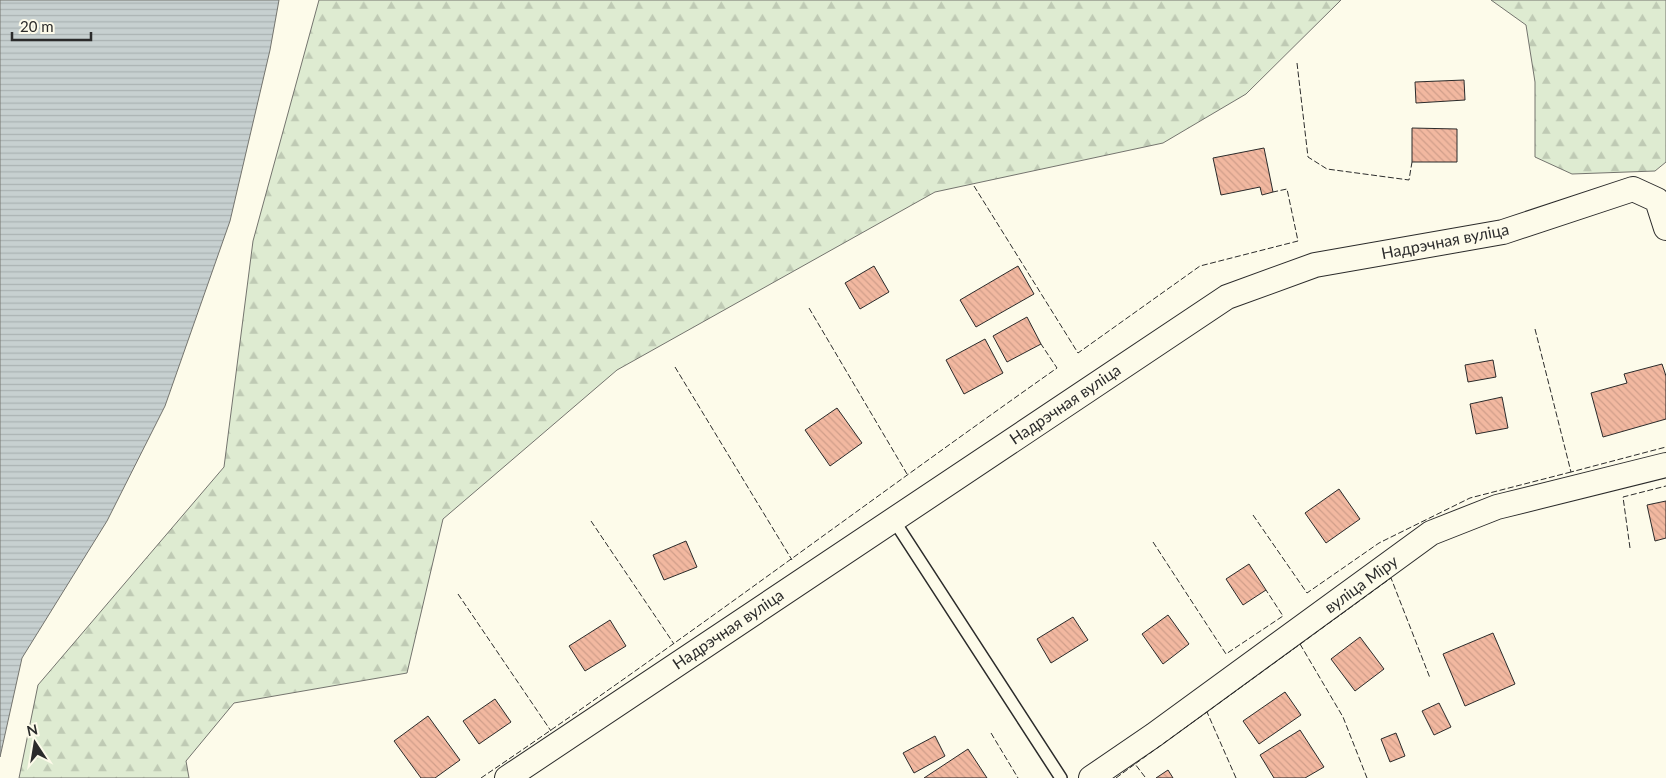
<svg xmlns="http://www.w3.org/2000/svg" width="1666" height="778" viewBox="0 0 1666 778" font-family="Lato,sans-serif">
	<defs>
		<pattern id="forest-firs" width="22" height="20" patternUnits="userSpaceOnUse" patternTransform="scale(1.25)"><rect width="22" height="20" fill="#deebd1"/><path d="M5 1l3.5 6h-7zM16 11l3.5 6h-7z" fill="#bfcab4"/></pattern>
		<pattern id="water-rules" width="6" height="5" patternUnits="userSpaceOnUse" patternTransform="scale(1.25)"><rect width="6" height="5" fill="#c7d0d0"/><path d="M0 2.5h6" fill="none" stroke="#abb3b3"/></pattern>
		<pattern id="building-back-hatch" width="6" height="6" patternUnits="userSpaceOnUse" patternTransform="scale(1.25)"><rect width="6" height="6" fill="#f2b8a0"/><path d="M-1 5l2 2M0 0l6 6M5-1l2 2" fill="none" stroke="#d09e8a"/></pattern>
	</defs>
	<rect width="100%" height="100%" fill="#fdfbea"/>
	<g fill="url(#forest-firs)" stroke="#74746e">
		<path d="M319,0H1341L1246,94L1163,143L935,192L617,370L443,519L407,673L234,703L186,761L189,778H19L38,685L224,467L253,241Z"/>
		<path d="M1491,0H1666V162L1655,171L1572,174L1535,157V82L1526,25Z"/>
	</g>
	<path fill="url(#water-rules)" stroke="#74746e" d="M0,0H279L270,50L230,221L165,406L107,521L22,658L0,757Z"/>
	<g fill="url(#building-back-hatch)" stroke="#2b2b2b">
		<path d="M1464,80L1465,100L1416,103L1415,82Z"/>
		<path d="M1412,128L1457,129V162H1412Z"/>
		<path d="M1264,148L1273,192L1262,195L1260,187L1221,195L1213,158Z"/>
		<path d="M874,266L889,292L860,309L845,283Z"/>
		<path d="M1018,266L1034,294L976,327L960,300Z"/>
		<path d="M1027,317L1041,344L1007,362L993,336Z"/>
		<path d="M985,339L1003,373L964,394L946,360Z"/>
		<path d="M1493,360L1496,377L1468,382L1465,365Z"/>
		<path d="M1662,364L1666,376V419L1603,437L1591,393L1627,383L1624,374Z"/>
		<path d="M1502,397L1508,428L1476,434L1470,404Z"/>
		<path d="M837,408L862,443L830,466L805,430Z"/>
		<path d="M1339,489L1360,519L1326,543L1305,513Z"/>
		<path d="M1666,501V538L1655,541L1647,505Z"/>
		<path d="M686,541L697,567L664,580L653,555Z"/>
		<path d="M1249,564L1266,590L1243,605L1226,579Z"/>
		<path d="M1168,615L1189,644L1163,664L1142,634Z"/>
		<path d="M1073,617L1088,640L1051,663L1037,639Z"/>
		<path d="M610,620L626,646L585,671L569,646Z"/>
		<path d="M1493,633L1515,684L1465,706L1443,654Z"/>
		<path d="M1360,637L1384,669L1355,691L1331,659Z"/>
		<path d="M1285,692L1301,715L1259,744L1243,721Z"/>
		<path d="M495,699L511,722L479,744L463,721Z"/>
		<path d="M1439,703L1451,727L1434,735L1422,711Z"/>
		<path d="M428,716L460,760L435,778H421L394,741Z"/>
		<path d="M1300,730L1324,767L1305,778H1274L1260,755Z"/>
		<path d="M1396,733L1405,756L1390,762L1381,739Z"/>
		<path d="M935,736L945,756L914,773L903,753Z"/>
		<path d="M968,749L987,778H924Z"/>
		<path d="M1168,770L1173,778H1156Z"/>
	</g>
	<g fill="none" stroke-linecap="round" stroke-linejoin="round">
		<g stroke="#2b2b2b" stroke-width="14">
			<path id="service" d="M893,519L1061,778"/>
		</g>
		<g stroke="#2b2b2b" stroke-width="26">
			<g id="minor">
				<path d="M507,778L1227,297L1315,265L1503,232L1633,189L1657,200L1666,228"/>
				<path d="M1091,778L1154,735L1431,533L1497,507L1666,465"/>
			</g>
		</g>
		<use href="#service" stroke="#fdfbea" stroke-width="11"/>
		<use href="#minor" stroke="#fdfbea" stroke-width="24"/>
		<g stroke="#2b2b2b" stroke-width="1" stroke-dasharray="6 2.5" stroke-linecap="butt">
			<path d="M1297,63L1308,157L1327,169L1409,180L1412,162"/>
			<path d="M974,186L1078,353L1200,266L1298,241L1287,189L1273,192"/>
			<path d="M809,308L907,474"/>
			<path d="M1535,329L1571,472L1666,447"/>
			<path d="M675,367L792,560"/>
			<path d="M1253,515L1307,593L1379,543L1470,498L1571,472"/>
			<path d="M591,521L674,644"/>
			<path d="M1153,542L1226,654L1283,616L1266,590"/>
			<path d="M1630,548L1623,497L1666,486"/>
			<path d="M458,594L551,731"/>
			<path d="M1300,644L1343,717L1367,778"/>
			<path d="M991,733L1018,778"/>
			<path d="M1145,777L1135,764L1207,712"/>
			<path d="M481,778C676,646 864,504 1057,368L1041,344"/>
			<path d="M1116,778L1135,764"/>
			<path d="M1236,778L1207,712L1391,578L1430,678"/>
		</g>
	</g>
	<g text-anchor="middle" stroke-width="4" stroke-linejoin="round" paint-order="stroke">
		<g font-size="16" fill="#2b2b2b" stroke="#fdfbea">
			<text transform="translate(1445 241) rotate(-11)" y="6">Надрэчная вуліца</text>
			<text transform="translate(1065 404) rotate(-34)" y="6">Надрэчная вуліца</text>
			<text transform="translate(1361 584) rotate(-36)" y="6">вуліца Міру</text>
			<text transform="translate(728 629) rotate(-34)" y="6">Надрэчная вуліца</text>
		</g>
	</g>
	<g transform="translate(35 743) rotate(348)" stroke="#fdfbea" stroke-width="4" paint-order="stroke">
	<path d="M0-4L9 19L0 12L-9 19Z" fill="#2b2b2b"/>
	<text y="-8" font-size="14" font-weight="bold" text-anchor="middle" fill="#2b2b2b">N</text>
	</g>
	<path d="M12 32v8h79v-8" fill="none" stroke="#2b2b2b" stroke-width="2.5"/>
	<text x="20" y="32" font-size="15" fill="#2b2b2b" stroke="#fdfbea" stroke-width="4" paint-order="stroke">20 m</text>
</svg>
